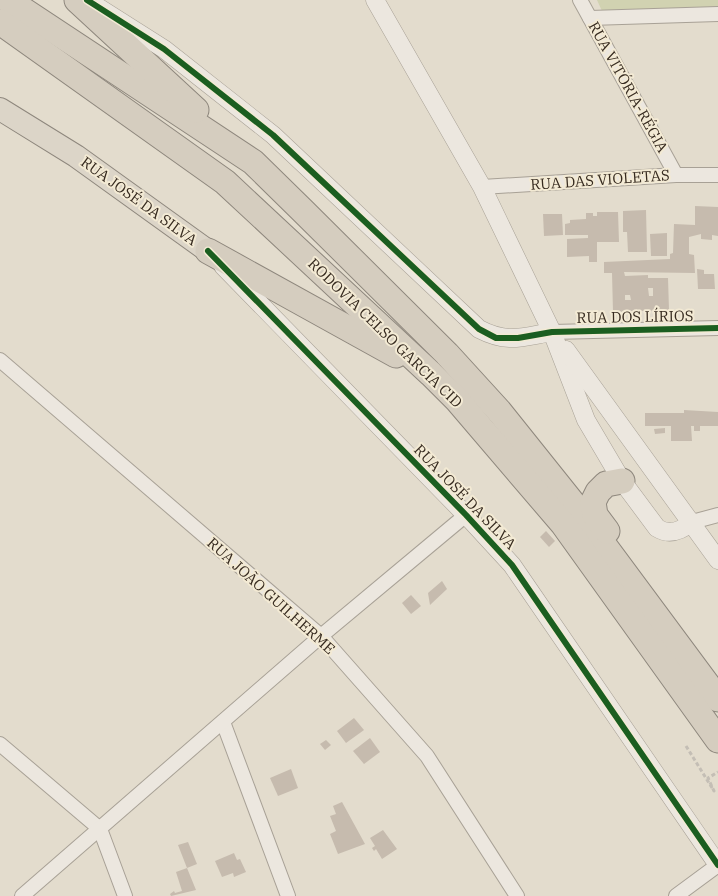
<svg xmlns="http://www.w3.org/2000/svg" width="718" height="896" viewBox="0 0 718 896" font-family="'IBM Plex Serif',serif">
	<rect width="100%" height="100%" fill="#e3dccd"/>
	<path fill="#d1d2b1" d="M597,0H718V7L602,11Z"/>
	<g fill="#c6bbae" fill-rule="evenodd">
		<path d="M695,206L718,207V236L712,235V240L701,239V234L689,237V254L694,255L695,273L624,272L625,276L648,275V278H668L669,310L613,312L612,273H604V262L670,259V254L673,253L674,224L695,225ZM648,288H653V296H649ZM625,295H630L631,300H625Z"/>
		<path d="M646,210L647,252H628L627,232H623V211Z"/>
		<path d="M597,212H618L619,242H597V262H589V256L567,257V239L588,238V235H565V224L570,223V220L586,219V213H593V216H597Z"/>
		<path d="M543,214H562L563,235L544,236Z"/>
		<path d="M667,233V256H651L650,234Z"/>
		<path d="M697,269L704,270V274H714L715,289H698Z"/>
		<path d="M684,410L718,412V426H700V431H694V426H691L692,441H671V426H645V413H684Z"/>
		<path d="M665,428V433L655,434L654,429Z"/>
		<path d="M546,531L555,541L549,547L540,537Z"/>
		<path d="M442,581L447,589L430,605L428,593Z"/>
		<path d="M411,595L421,606L411,614L402,603Z"/>
		<path d="M354,718L364,730L346,743L337,731Z"/>
		<path d="M370,738L380,752L364,764L353,751Z"/>
		<path d="M326,740L331,745L325,750L320,744Z"/>
		<path d="M291,769L298,788L278,796L270,778Z"/>
		<path d="M342,802L365,844L338,854L330,834L336,831L330,816L336,814L333,806Z"/>
		<path d="M383,830L397,849L382,859L376,849L374,851L372,848L375,846L370,838Z"/>
		<path d="M188,842L197,864L187,868L178,845Z"/>
		<path d="M234,853L237,860L240,859L246,872L234,877L233,873L222,877L215,861Z"/>
		<path d="M187,868L196,890L171,896L170,894L174,891L175,893L182,891L176,872Z"/>
	</g>
	<g fill="none" stroke-linecap="round" stroke-linejoin="round">
		<g stroke="#a8a196" stroke-width="16">
			<g id="minor">
				<path d="M580,0L676,175"/>
				<path d="M590,18L718,14"/>
				<path d="M482,187L676,175H718"/>
				<path d="M552,332L718,328"/>
				<path d="M0,360L321,636L427,756L517,896"/>
				<path d="M692,522L718,515"/>
				<path d="M223,722L288,896"/>
				<path d="M0,744L100,829L125,896"/>
				<path d="M22,896L321,636L466,515"/>
				<path d="M676,896L718,865"/>
			</g>
		</g>
		<g stroke="#a8a196" stroke-width="19">
			<g id="tertiary">
				<path d="M375,0L482,187L552,332L586,420L622,481L657,528C670,536 681,531 692,522"/>
				<path d="M93,4L164,49L273,135L479,329C508,344 522,337 552,332"/>
				<path d="M223,266L466,515L512,565L718,865"/>
				<path d="M566,350L718,560"/>
			</g>
		</g>
		<g stroke="#8e877d" stroke-width="24">
			<path id="trunk" d="M0,109L76,156L208,251"/>
		</g>
		<g stroke="#8e877d" stroke-width="27">
			<g id="motorway">
				<path d="M8,0L253,162L303,211L447,354L499,411L575,506L718,699"/>
				<path d="M77,0L196,110"/>
				<path d="M0,22L225,182L431,374L457,400L563,524L718,740"/>
				<path d="M208,251L396,355"/>
				<path d="M607,531L595,515L593,502L598,492L606,484L622,481"/>
			</g>
		</g>
		<path stroke="#c4beb5" stroke-width="3" stroke-dasharray="4 2.5" stroke-linecap="butt" d="M686,746L714,791L708,778L718,772"/>
		<use href="#minor" stroke="#ece7df" stroke-width="14"/>
		<use href="#tertiary" stroke="#ece7df" stroke-width="18"/>
		<use href="#trunk" stroke="#dcd5c8" stroke-width="22"/>
		<use href="#motorway" stroke="#d5cdbf" stroke-width="25"/>
		<g stroke="#f3ead4" stroke-width="9">
			<g id="cycleway">
				<path d="M87,0L164,49L273,135L479,329L496,338H518L552,332L718,328"/>
				<path d="M208,251L466,515L512,565L718,865"/>
			</g>
		</g>
		<use href="#cycleway" stroke="#1b5e20" stroke-width="6"/>
	</g>
	<g text-anchor="middle" stroke-width="4" stroke-linejoin="round" paint-order="stroke">
		<g font-size="15" fill="#362a1f" stroke="#f3ead4">
			<text transform="translate(628 87) rotate(61)" y="5">RUA VITÓRIA-RÉGIA</text>
			<text transform="translate(600 180) rotate(-4)" y="5">RUA DAS VIOLETAS</text>
			<text transform="translate(139 201) rotate(36)" y="5">RUA JOSÉ DA SILVA</text>
			<text transform="translate(635 317) rotate(-1)" y="5">RUA DOS LÍRIOS</text>
			<text transform="translate(385 333) rotate(44)" y="5">RODOVIA CELSO GARCIA CID</text>
			<text transform="translate(465 497) rotate(46)" y="5">RUA JOSÉ DA SILVA</text>
			<text transform="translate(271 596) rotate(42)" y="5">RUA JOÃO GUILHERME</text>
		</g>
	</g>
</svg>
